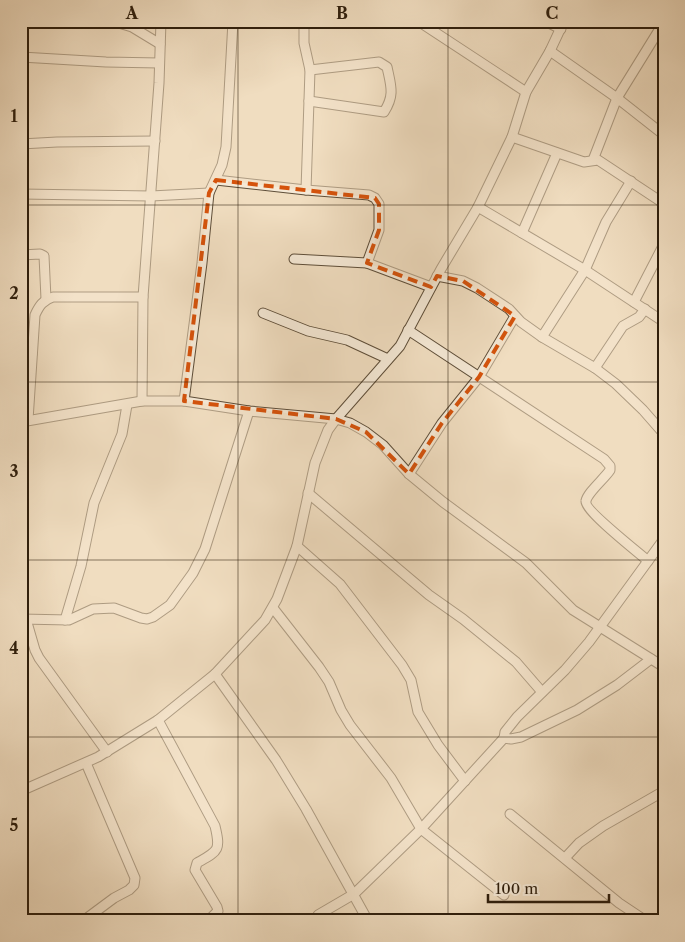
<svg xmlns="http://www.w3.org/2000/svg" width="685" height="942" viewBox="0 0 685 942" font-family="'Libre Caslon Text',serif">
	<rect width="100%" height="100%" fill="#f0ddc0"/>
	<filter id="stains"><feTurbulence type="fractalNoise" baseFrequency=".004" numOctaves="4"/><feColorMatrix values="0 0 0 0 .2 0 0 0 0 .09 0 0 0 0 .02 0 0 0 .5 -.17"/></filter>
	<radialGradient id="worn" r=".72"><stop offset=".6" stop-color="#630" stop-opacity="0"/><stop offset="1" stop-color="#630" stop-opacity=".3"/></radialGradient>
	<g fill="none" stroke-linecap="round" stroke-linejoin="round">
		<g stroke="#5e4e39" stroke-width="11">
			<g id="minor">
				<path d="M112,21L132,27L160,44"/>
				<path d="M304,21V43L310,70L306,190"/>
				<path d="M418,21L526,92"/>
				<path d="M545,21L561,29"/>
				<path d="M550,51L617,98L664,135"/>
				<path d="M21,57L106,62L159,63"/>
				<path d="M309,101L384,112C395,95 391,86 387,67L379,62L310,70"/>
				<path d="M512,137L584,162L598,160L660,201L664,205"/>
				<path d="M21,144L57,142L155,141"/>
				<path d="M593,160L617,98L664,22"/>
				<path d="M216,180L306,190L369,195L375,198L379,204V230L367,263"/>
				<path d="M21,194L151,196L209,193"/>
				<path d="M478,207L585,270L664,322"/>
				<path d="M522,233L557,153"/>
				<path d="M21,255L40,254L44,256L46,299"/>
				<path d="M294,259L367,263L431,287"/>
				<path d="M437,276L463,281L477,288L509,309L521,322L542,337L595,368L616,384L643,410L664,434"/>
				<path d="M634,302L664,244"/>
				<path d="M263,313L308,331L347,340L388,359"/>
				<path d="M408,330L604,459L610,466V470C605,478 587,493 586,501C584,510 639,553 648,561"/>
				<path d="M542,337L585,270L606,222L631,181"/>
				<path d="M21,354H32"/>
				<path d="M595,368L623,326L639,317L645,309"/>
				<path d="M142,401L143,297L159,83L161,21"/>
				<path d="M184,401L202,263L209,193L222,165L226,147L233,21"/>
				<path d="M28,420L35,315C39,306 43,300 53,297H143"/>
				<path d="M21,422L142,401H184L249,411L336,419L350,423L366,432L383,445L409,474L443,502L526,563L573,610L664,667"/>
				<path d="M409,474L442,423L479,377L515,316"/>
				<path d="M308,493L429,595L463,619L516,662L542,692"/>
				<path d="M297,546L340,584L402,665L411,680L418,712L438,745L465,781"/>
				<path d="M273,608L319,667L329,682L341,710L350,725L391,778L421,829L504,895"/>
				<path d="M21,619L69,620L93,609L114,608L141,618L147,619L153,617L170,605L193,573L205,549L249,411"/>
				<path d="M26,619L35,650L39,658L107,752"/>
				<path d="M65,620L81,566L94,503L122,434L127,405"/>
				<path d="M215,674L276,760L306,809L368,921"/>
				<path d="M158,720L215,826C221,851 218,851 197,863L195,870L217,907L218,911L208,921"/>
				<path d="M504,738L511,739L521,737L577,710L617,685L651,659"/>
				<path d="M21,791L98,757L158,720L215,674L265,620L277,599L297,546L315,463L328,430L336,419L400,346L441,269L478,207L512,137L526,92L550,51L564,21"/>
				<path d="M510,814L619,903L646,921"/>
				<path d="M565,858L579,843L603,826L664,791"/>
				<path d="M83,921L114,898L129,890L134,885L135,878L86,763"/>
				<path d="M318,921V915L354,894L421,829L504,738L505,732L517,717L565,670L589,642L664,539"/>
			</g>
		</g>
		<use href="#minor" stroke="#f5e9d6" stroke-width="9"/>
	</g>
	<path d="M0 0H685V942H0ZM216,180L375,198L379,204V230L367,263L431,287L437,276L463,281L515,316L479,377L442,423L409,474L366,432L336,419L184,401L209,193Z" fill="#f0ddc0" fill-opacity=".55" fill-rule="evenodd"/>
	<path fill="none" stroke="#d5530c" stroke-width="4" stroke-dasharray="10 6" stroke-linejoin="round" d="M216,180L375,198L379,204V230L367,263L431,287L437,276L463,281L515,316L479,377L442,423L409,474L366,432L336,419L184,401L209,193Z"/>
	<path fill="none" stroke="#2e1e0c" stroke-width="1" stroke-opacity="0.55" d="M238,21V921M448,21V921M21,205H664M21,382H664M21,560H664M21,737H664"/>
	<rect width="685" height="942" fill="none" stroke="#f0ddc0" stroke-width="55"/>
	<path d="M488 894v8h121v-8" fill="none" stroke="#2e1e0c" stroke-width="2.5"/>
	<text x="495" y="894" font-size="15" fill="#2e1e0c" stroke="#f5e9d6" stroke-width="4" paint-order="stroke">100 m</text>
	<rect x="28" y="28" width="630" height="886" fill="none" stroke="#2e1e0c" stroke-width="2"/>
	<g font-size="16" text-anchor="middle" font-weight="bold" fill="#2e1e0c">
		<text x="132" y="19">A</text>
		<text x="342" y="19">B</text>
		<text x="552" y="19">C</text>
		<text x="14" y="122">1</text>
		<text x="14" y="299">2</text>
		<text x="14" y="477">3</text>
		<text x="14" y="654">4</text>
		<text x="14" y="831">5</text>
	</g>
	<rect width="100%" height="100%" filter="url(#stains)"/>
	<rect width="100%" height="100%" fill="url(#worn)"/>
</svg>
